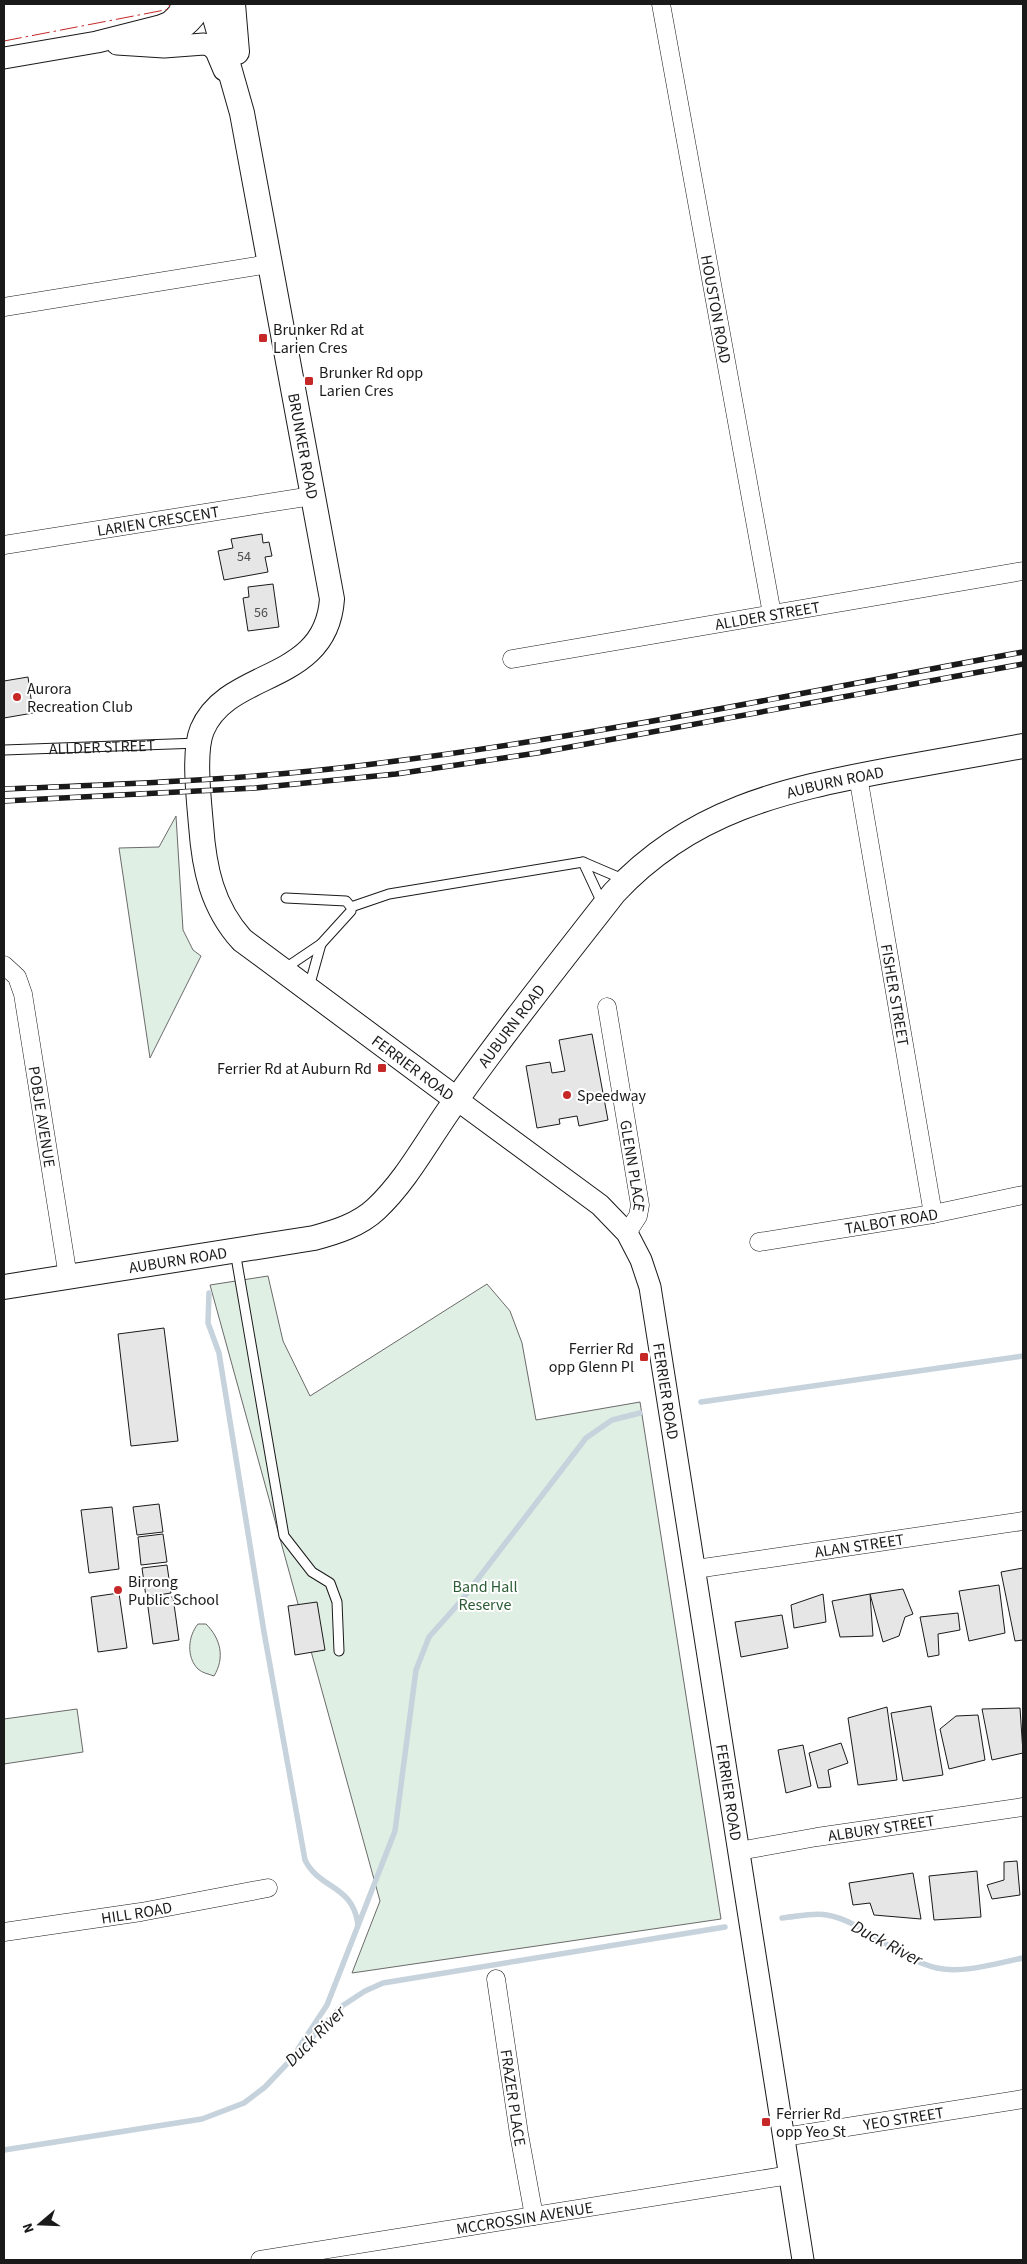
<svg xmlns="http://www.w3.org/2000/svg" width="1027" height="2264" viewBox="0 0 1027 2264" font-family="'Source Sans 3',sans-serif">
	<rect width="100%" height="100%" fill="#fff"/>
	<g fill="#e0efe3" stroke="#6a6a6a">
		<path d="M176,816L183,930L193,950L201,956L150,1058L119,848L159,847Z"/>
		<path d="M268,1276L283,1341L310,1396L487,1284L510,1311L522,1343L536,1420L640,1402L721,1919L352,1973L380,1901L210,1285Z"/>
		<path d="M198,1624H206C221,1639 225,1658 214,1676C209,1674 202,1673 198,1669C186,1657 188,1636 198,1624Z"/>
		<path d="M77,1709L83,1752L4,1764V1719Z"/>
	</g>
	<g fill="none" stroke-linecap="round" stroke-linejoin="round">
		<g stroke="#c6d2dc" stroke-width="5.5">
			<path d="M209,1293L208,1323L219,1353L264,1632L305,1860C320,1890 352,1884 358,1924"/>
			<path d="M701,1402L1023,1356"/>
			<path d="M782,1918C795,1917 814,1912 827,1915C863,1921 897,1959 937,1968C963,1974 997,1963 1023,1958"/>
			<path d="M298,2049L327,2005L395,1831L416,1670L429,1637L461,1601L586,1438L612,1420L640,1413"/>
			<path d="M4,2150L202,2119L244,2103L265,2087L342,2006L365,1991L383,1983L725,1927"/>
		</g>
	</g>
	<g fill="#e6e6e6" stroke="#1a1a1a">
		<path d="M262,534L263,543L269,542L272,556L265,557L268,572L224,580L218,551L233,548L231,539Z"/>
		<path d="M273,584L279,627L248,631L243,598L249,597L248,587Z"/>
		<path d="M28,677L33,713L4,718V681Z"/>
		<path d="M592,1034L608,1120L579,1126L577,1116L559,1119L560,1124L537,1128L526,1066L550,1062L552,1073L565,1071L559,1040Z"/>
		<path d="M164,1328L178,1441L131,1446L118,1334Z"/>
		<path d="M159,1504L163,1532L137,1535L133,1507Z"/>
		<path d="M112,1507L119,1569L89,1573L81,1510Z"/>
		<path d="M163,1534L167,1562L141,1565L138,1537Z"/>
		<path d="M167,1565L171,1593L146,1597L142,1568Z"/>
		<path d="M1023,1568V1640L1015,1641L1001,1572Z"/>
		<path d="M999,1585L1005,1633L969,1641L959,1591Z"/>
		<path d="M903,1589L913,1614L905,1617L899,1636L883,1642L870,1594Z"/>
		<path d="M119,1593L127,1648L98,1652L91,1597Z"/>
		<path d="M823,1594L826,1622L794,1628L791,1605Z"/>
		<path d="M870,1594L873,1636L840,1637L832,1601Z"/>
		<path d="M173,1597L179,1640L153,1644L147,1600Z"/>
		<path d="M317,1602L325,1650L295,1655L288,1606Z"/>
		<path d="M958,1613L960,1630L938,1634L939,1655L928,1657L920,1617Z"/>
		<path d="M782,1615L788,1648L741,1657L735,1622Z"/>
		<path d="M931,1706L943,1775L903,1781L891,1713Z"/>
		<path d="M887,1707L897,1780L858,1785L848,1718Z"/>
		<path d="M1020,1708L1023,1753L992,1760L982,1709Z"/>
		<path d="M978,1715L985,1760L949,1769L940,1729L956,1716Z"/>
		<path d="M841,1743L848,1763L828,1770L831,1787L818,1788L809,1753Z"/>
		<path d="M803,1745L811,1786L786,1793L778,1750Z"/>
		<path d="M1017,1861L1020,1895L992,1899L987,1885L1004,1880V1862Z"/>
		<path d="M977,1871L981,1917L934,1920L929,1876Z"/>
		<path d="M913,1873L921,1919L874,1915L870,1903L853,1905L849,1883Z"/>
	</g>
	<g fill="none" stroke-linecap="round" stroke-linejoin="round">
		<g stroke="#1a1a1a" stroke-width="11">
			<g id="service">
				<path id="s1" d="M4,750L199,743"/>
				<path d="M583,862L603,905"/>
				<path d="M351,907L389,894L583,862L625,880"/>
				<path d="M284,969L321,944L351,911V907L346,901L286,898"/>
				<path d="M309,987L321,944"/>
				<path d="M235,1251L284,1536L312,1572L330,1583L337,1602L339,1651"/>
			</g>
		</g>
		<g stroke="#1a1a1a" stroke-width="19">
			<g id="minor">
				<path id="s2" d="M661,4L772,614"/>
				<path d="M4,307L269,264"/>
				<path id="s3" d="M4,545L312,496"/>
				<path id="s4" d="M512,659L1023,571"/>
				<path id="s5" d="M858,776L933,1214"/>
				<path id="s6" d="M4,965L17,977L23,994L68,1277"/>
				<path id="s7" d="M607,1007L640,1205L638,1216L627,1233"/>
				<path id="s8" d="M759,1242L933,1214L1023,1195"/>
				<path id="s9" d="M696,1569L1023,1521"/>
				<path id="s10" d="M739,1851L817,1837L1023,1807"/>
				<path id="s11" d="M4,1932L141,1912L268,1888"/>
				<path id="s12" d="M496,1979L519,2134L534,2216"/>
				<path id="s13" d="M784,2137L1023,2099"/>
				<path id="s14" d="M260,2260L790,2175"/>
			</g>
		</g>
		<g stroke="#1a1a1a" stroke-width="23">
			<g id="tertiary">
				<path d="M159,39C180,33 192,23 203,4"/>
				<path d="M117,44L164,47L204,44L211,46L216,51L224,70"/>
				<path d="M4,58L97,42L160,26L170,22L178,14L183,4"/>
				<path id="s15" d="M456,1099L600,1205L627,1233L641,1260L650,1287L803,2260"/>
			</g>
		</g>
		<g stroke="#1a1a1a" stroke-width="26">
			<g id="secondary">
				<path id="s16" d="M211,4L242,113L332,599C326,685 228,668 202,730C193,752 199,801 201,825C204,868 212,907 242,940L456,1099"/>
				<path d="M233,4L237,52"/>
				<path id="s17" d="M4,1287L314,1238C336,1232 359,1225 376,1209C409,1178 430,1135 457,1099C507,1028 561,961 614,893C691,810 783,790 889,770C934,762 978,754 1023,746"/>
			</g>
		</g>
		<use href="#service" stroke="#fff" stroke-width="9"/>
		<use href="#minor" stroke="#fff" stroke-width="18"/>
		<use href="#tertiary" stroke="#fff" stroke-width="21"/>
		<use href="#secondary" stroke="#fff" stroke-width="24"/>
		<g stroke="#1a1a1a" stroke-width="5.5">
			<g id="rail">
				<path d="M4,789C134,784 266,779 396,761C606,734 815,690 1023,652"/>
				<path d="M4,801L255,788L396,774L537,753L1023,664"/>
			</g>
		</g>
		<use href="#rail" stroke="#fff" stroke-width="4" stroke-dasharray="11" stroke-linecap="butt"/>
		<path stroke="#c62828" stroke-width="1" stroke-dasharray="18 4 2.5 4" stroke-linecap="butt" d="M4,41L170,9L169,4"/>
	</g>
	<g fill="#c62828" stroke="#fff" stroke-width="2">
		<rect x="258" y="333" width="10" height="10" rx="2.5"/>
		<rect x="304" y="376" width="10" height="10" rx="2.5"/>
		<circle cx="17" cy="697" r="5"/>
		<rect x="377" y="1063" width="10" height="10" rx="2.5"/>
		<circle cx="567" cy="1095" r="5"/>
		<rect x="639" y="1352" width="10" height="10" rx="2.5"/>
		<circle cx="118" cy="1590" r="5"/>
		<rect x="761" y="2117" width="10" height="10" rx="2.5"/>
	</g>
	<g text-anchor="middle" stroke-width="4" stroke-linejoin="round" paint-order="stroke">
		<g font-size="14" fill="#4d4d4d">
			<text x="244" y="561">54</text>
			<text x="261" y="617">56</text>
		</g>
		<g font-size="16" fill="#1a1a1a" stroke="#fff">
			<text dy="6" stroke="none"><textPath href="#s2" startOffset="310">HOUSTON ROAD</textPath></text>
			<text dy="6" stroke="none"><textPath href="#s16" startOffset="452">BRUNKER ROAD</textPath></text>
			<text dy="6" stroke="none"><textPath href="#s3" startOffset="156">LARIEN CRESCENT</textPath></text>
			<text dy="6" stroke="none"><textPath href="#s4" startOffset="259">ALLDER STREET</textPath></text>
			<text dy="6" stroke="none"><textPath href="#s1" startOffset="98">ALLDER STREET</textPath></text>
			<text dy="6" stroke="none"><textPath href="#s17" startOffset="1031">AUBURN ROAD</textPath></text>
			<text dy="6" stroke="none"><textPath href="#s5" startOffset="222">FISHER STREET</textPath></text>
			<text dy="6" stroke="none"><textPath href="#s17" startOffset="611">AUBURN ROAD</textPath></text>
			<text dy="6" stroke="none"><textPath href="#s16" startOffset="1235">FERRIER ROAD</textPath></text>
			<text dy="6" stroke="none"><textPath href="#s6" startOffset="160">POBJE AVENUE</textPath></text>
			<text dy="6" stroke="none"><textPath href="#s7" startOffset="161">GLENN PLACE</textPath></text>
			<text dy="6" stroke="none"><textPath href="#s8" startOffset="134">TALBOT ROAD</textPath></text>
			<text dy="6" stroke="none"><textPath href="#s17" startOffset="176">AUBURN ROAD</textPath></text>
			<text dy="6" stroke="none"><textPath href="#s15" startOffset="382">FERRIER ROAD</textPath></text>
			<text dy="6" stroke="none"><textPath href="#s9" startOffset="165">ALAN STREET</textPath></text>
			<text dy="6" stroke="none"><textPath href="#s15" startOffset="788">FERRIER ROAD</textPath></text>
			<text dy="6" stroke="none"><textPath href="#s10" startOffset="144">ALBURY STREET</textPath></text>
			<text dy="6" stroke="none"><textPath href="#s11" startOffset="134">HILL ROAD</textPath></text>
			<text dy="6" stroke="none"><textPath href="#s12" startOffset="120">FRAZER PLACE</textPath></text>
			<text dy="6" stroke="none"><textPath href="#s13" startOffset="121">YEO STREET</textPath></text>
			<text dy="6" stroke="none"><textPath href="#s14" startOffset="268">MCCROSSIN AVENUE</textPath></text>
		</g>
		<g font-size="16" fill="#1a1a1a" stroke="#fff" text-anchor="start">
			<text x="273" y="335">Brunker Rd at<tspan x="273" dy="18">Larien Cres</tspan></text>
			<text x="319" y="378">Brunker Rd opp<tspan x="319" dy="18">Larien Cres</tspan></text>
			<text x="27" y="694">Aurora<tspan x="27" dy="18">Recreation Club</tspan></text>
			<text x="372" y="1074" text-anchor="end">Ferrier Rd at Auburn Rd</text>
			<text x="577" y="1101">Speedway</text>
			<text x="634" y="1354" text-anchor="end">Ferrier Rd<tspan x="634" dy="18">opp Glenn Pl</tspan></text>
			<text x="128" y="1587">Birrong<tspan x="128" dy="18">Public School</tspan></text>
			<text x="776" y="2119">Ferrier Rd<tspan x="776" dy="18">opp Yeo St</tspan></text>
		</g>
		<g font-size="16" fill="#2b5a34" stroke="#fff">
			<text x="485" y="1592">Band Hall<tspan x="485" dy="18">Reserve</tspan></text>
		</g>
		<g font-size="18" font-style="italic" fill="#1a1a1a" stroke="#fff">
			<text transform="translate(887 1943) rotate(28)" y="6">Duck River</text>
			<text transform="translate(315 2036) rotate(-45)" y="6">Duck River</text>
		</g>
	</g>
	<rect width="1027" height="2264" fill="none" stroke="#1a1a1a" stroke-width="10"/>
	<g transform="translate(40 2224) rotate(251)" stroke="#ffffff" stroke-width="4" paint-order="stroke">
	<path d="M0-4L9 19L0 12L-9 19Z" fill="#1a1a1a"/>
	<text y="-8" font-size="14" font-weight="bold" text-anchor="middle" fill="#1a1a1a">N</text>
	</g>
</svg>
